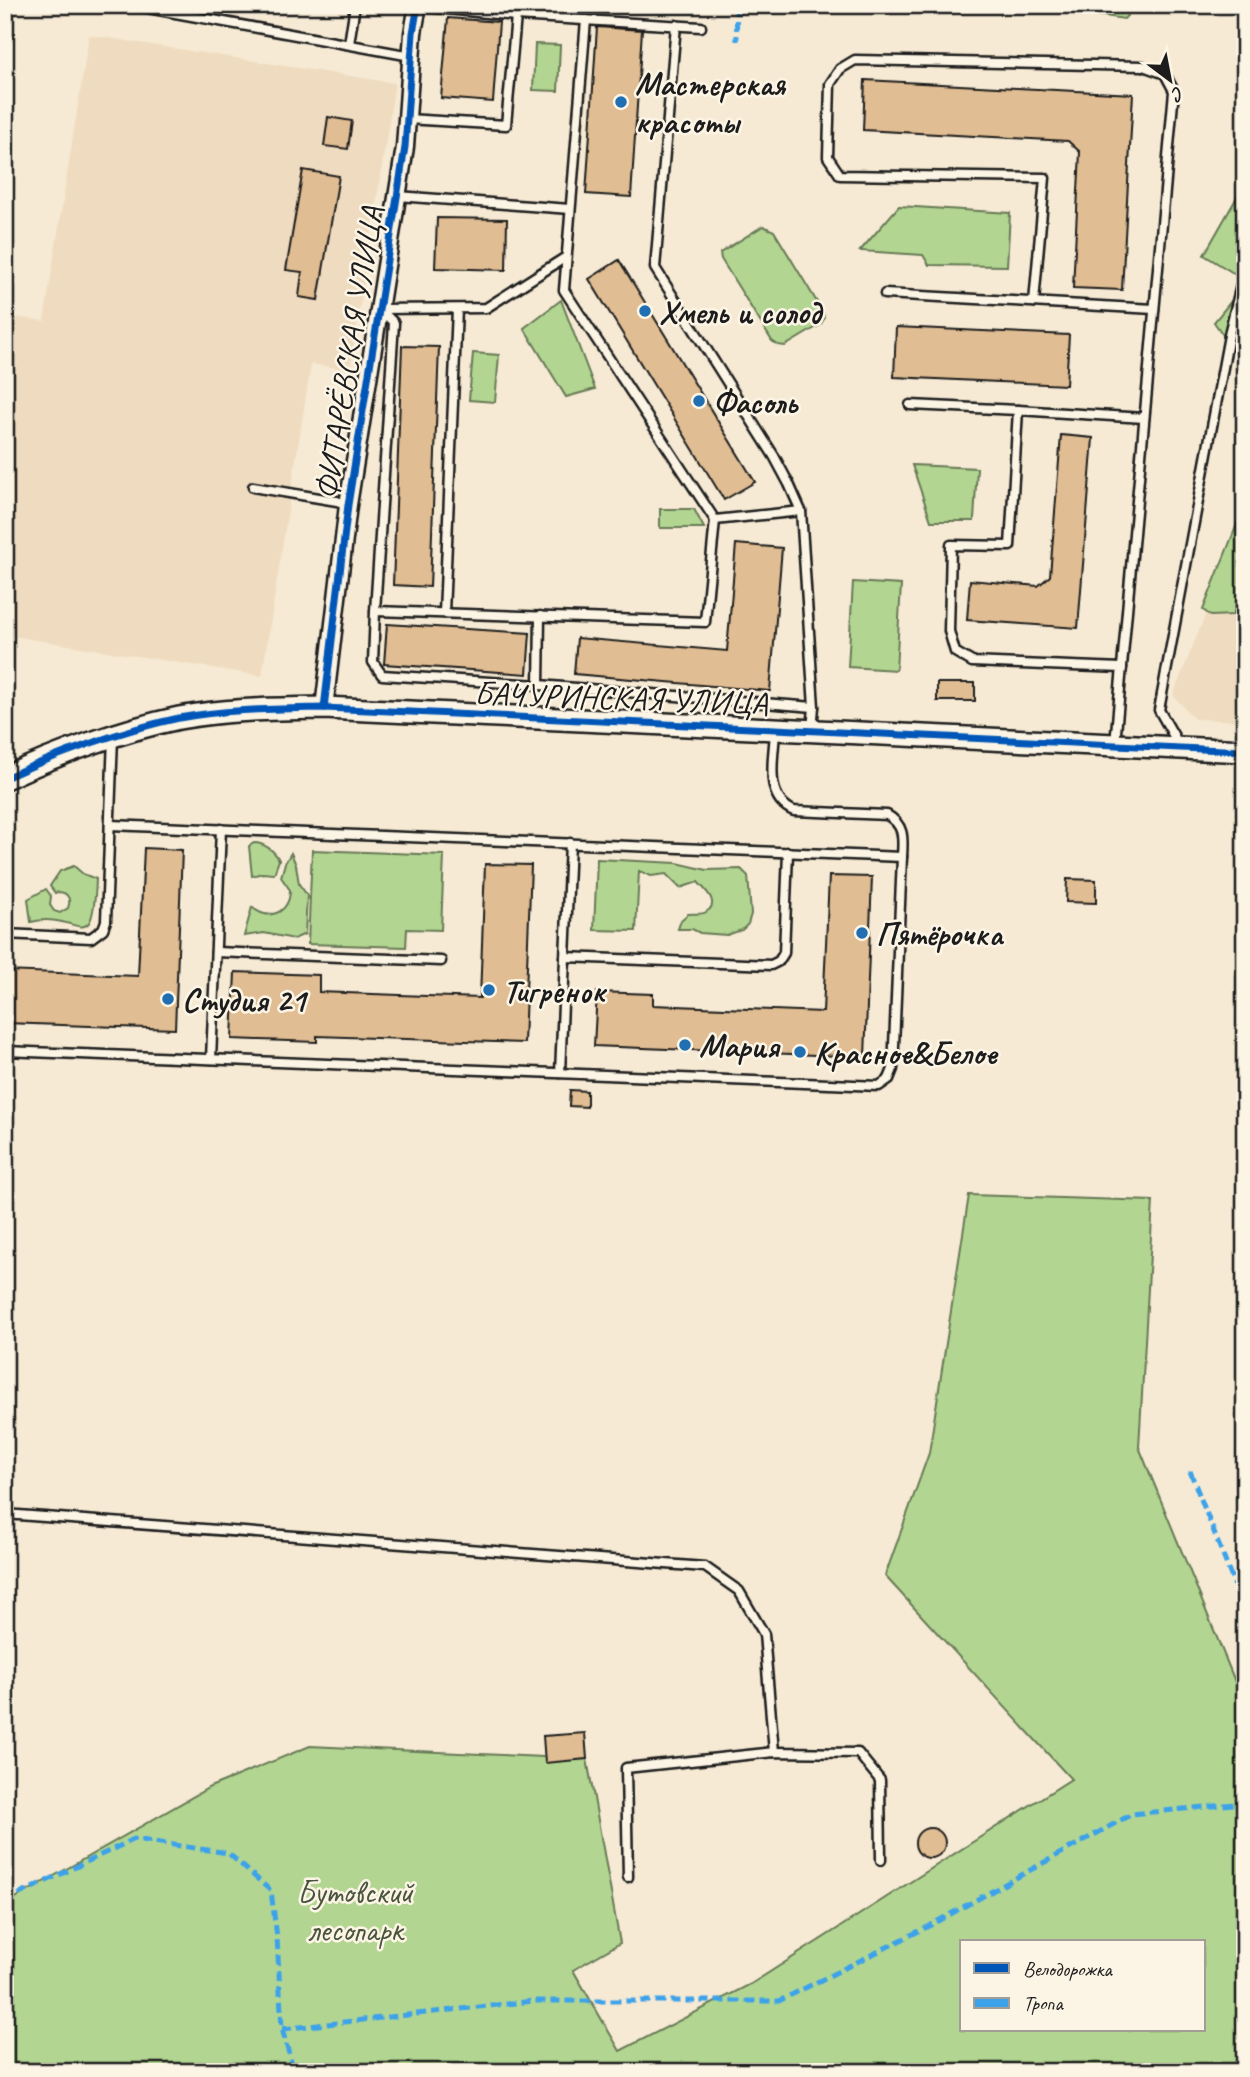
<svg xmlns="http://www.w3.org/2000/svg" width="1250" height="2077" viewBox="0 0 1250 2077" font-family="Caveat,sans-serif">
	<rect width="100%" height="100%" fill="#f6ead4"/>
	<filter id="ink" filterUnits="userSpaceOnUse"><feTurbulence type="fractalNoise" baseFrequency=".0143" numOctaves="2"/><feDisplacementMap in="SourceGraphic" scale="14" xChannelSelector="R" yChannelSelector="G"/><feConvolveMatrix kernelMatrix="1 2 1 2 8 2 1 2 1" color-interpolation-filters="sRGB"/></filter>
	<g filter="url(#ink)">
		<g fill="#efdcc0">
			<path d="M89,35L395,83L350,370L311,364L262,676L5,635V316L44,321Z"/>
			<path d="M1245,517V721L1194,719L1173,695Z"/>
		</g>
		<g fill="#b2d691" stroke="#677956" stroke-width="2" fill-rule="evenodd">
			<path d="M1062,5H1137L1124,19L1091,14Z"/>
			<path d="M535,44L560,45L558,91L533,90Z"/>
			<path d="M1245,183V267L1240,277L1204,255Z"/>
			<path d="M899,206L1010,213L1007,266L929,265L923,255L860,251Z"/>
			<path d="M763,226L774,231L823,312L824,319L820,325L785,346L778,345L772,341L721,259L720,253Z"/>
			<path d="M1236,295L1245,296V330L1223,335L1214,322Z"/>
			<path d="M561,300L595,389L566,397L524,328Z"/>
			<path d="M473,353L499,355L495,402L469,400Z"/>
			<path d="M912,465L977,468L974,521H931Z"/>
			<path d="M1245,504V577L1233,615L1211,616L1203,610Z"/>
			<path d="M660,509H694L704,528H660Z"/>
			<path d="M853,582L901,585L896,670L848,667Z"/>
			<path d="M254,843C264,843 275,851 279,860L274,874L262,873L252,876L249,846Z"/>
			<path d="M312,850L444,855L441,930L407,929L406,947L308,944Z"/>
			<path d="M291,853L296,865L299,884L307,895L305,934L294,939L264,933L244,936L252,907C268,922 290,913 290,890L281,877L285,863Z"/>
			<path d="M597,859L677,863L707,870L741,869L748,876L751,914L748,924L742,930L727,935L700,933L692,929H678L681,920L688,914C694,913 702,915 706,912C721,903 705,890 698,882L680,888L666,874L651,876L639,871L636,931L594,930Z"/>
			<path d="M74,866L83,874L96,879C93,960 78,910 31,922L28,899L46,889L51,896L50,905L54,911L60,913L68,908C72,898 66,890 55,893L50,886L60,871Z"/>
			<path d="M969,1195L1153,1201L1139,1447L1245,1706V2072H5V1904L210,1787L310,1746L587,1759L620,1943L573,1970L620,2051L751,1984L1071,1779L885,1576L929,1453ZM961,1942H1203V2030H961Z"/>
		</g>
		<g fill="#e0bd92" stroke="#1c1c1c" stroke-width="2">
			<path d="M448,18L499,22L493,102L441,98Z"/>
			<path d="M597,27L642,30L631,197L586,194Z"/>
			<path d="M865,80L1133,94L1122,290L1073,288L1080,152L1068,141L863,130Z"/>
			<path d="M328,117L352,121L348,149L324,146Z"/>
			<path d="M303,170L339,176L318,300L299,297L302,272L286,270Z"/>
			<path d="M437,218L507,219L506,270L435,268Z"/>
			<path d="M619,260L755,482L724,500L589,279Z"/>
			<path d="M896,327L1069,335L1066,385L894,377Z"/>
			<path d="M402,346L439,347L430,587L393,585Z"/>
			<path d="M1061,435L1093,438L1078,628L967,620L970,580L1038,586L1050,576Z"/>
			<path d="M736,544L782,548L770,691L574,674L577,638L727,651Z"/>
			<path d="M387,624L530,633L527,674L384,664Z"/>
			<rect x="937" y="683" width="38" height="18"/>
			<path d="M144,848L182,850L175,1029L5,1023V971L138,976Z"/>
			<path d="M485,864L531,865L524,1043L317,1036V1042L232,1039L235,972L319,975V992L480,998Z"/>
			<path d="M829,876L872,877L865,1057L594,1046L597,992L653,994V1005L823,1012Z"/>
			<path d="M1067,879L1096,880V903L1066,902Z"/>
			<path d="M570,1090L587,1091V1107L569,1106Z"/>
			<path d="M585,1733L587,1759L545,1763L543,1736Z"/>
			<circle cx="930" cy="1843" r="15"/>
		</g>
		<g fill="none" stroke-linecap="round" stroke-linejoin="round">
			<g stroke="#1c1c1c" stroke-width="13">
				<g id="lane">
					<path d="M131,5L411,56"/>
					<path d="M418,6L516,16L701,27"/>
					<path d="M586,20L564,290L715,520L801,511"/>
					<path d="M676,25L655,268L774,456L789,484L801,511L814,707L812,729"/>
					<path d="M349,44L355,5"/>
					<path d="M407,119L506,125L516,16"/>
					<path d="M398,196L570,209"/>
					<path d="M885,294L1154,309"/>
					<path d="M1034,302L1045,178L840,175L828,157L830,84L840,69L855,60L1143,66L1165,74L1174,91L1115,744"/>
					<path d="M380,309L394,323L375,611L373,662L382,675L539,685L814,707"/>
					<path d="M380,309L486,308L566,257"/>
					<path d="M910,405L1018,410"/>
					<path d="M253,487L337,501L348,505"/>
					<path d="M375,611L705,622L715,520"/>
					<path d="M444,613L457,309"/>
					<path d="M1122,668L972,662L955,652L949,631L951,545L1010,546L1018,410L1144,418"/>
					<path d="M539,685L540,616"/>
					<path d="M1179,745L1159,710L1230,330L1245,269"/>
					<path d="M110,825L902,857C903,839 905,825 887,815L794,811C763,798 774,758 775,731"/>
					<path d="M5,934L91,938L103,929L106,921L113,737"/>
					<path d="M216,952L441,961"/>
					<path d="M565,957L771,965L779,961L784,953L788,852"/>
					<path d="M5,1051L879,1086L889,1079L893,1069L902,857"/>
					<path d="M211,1059L221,829"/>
					<path d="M560,1073L570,843"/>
					<path d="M5,1514L705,1567L739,1591L764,1634L774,1752"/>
					<path d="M628,1877L626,1768L774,1752L858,1753L880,1780L881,1860"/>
				</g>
			</g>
			<g stroke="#1c1c1c" stroke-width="21">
				<path id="street" d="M324,708L348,505L405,147L413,33L418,5"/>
			</g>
			<g stroke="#1c1c1c" stroke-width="26">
				<path id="secondary" d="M5,778C57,754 122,730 179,718C226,709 275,709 324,708L1245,751"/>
			</g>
			<use href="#lane" stroke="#fcf5e5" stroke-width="8"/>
			<use href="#street" stroke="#fcf5e5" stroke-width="16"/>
			<use href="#secondary" stroke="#fcf5e5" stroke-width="21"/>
			<g stroke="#3da2ea" stroke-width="5" stroke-dasharray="10 5" stroke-linecap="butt">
				<path d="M736,5L737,41"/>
				<path d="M1190,1471L1245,1612"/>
				<path d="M5,1901L134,1839L228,1853L271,1891L277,1937L282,2029L294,2072"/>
				<path d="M282,2029L533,2001H779L927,1927L1132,1814L1245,1803"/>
			</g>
			<g stroke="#fcf5e5" stroke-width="11">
				<g id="cycleway">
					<path d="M324,708L348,505L405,147L413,33L418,5"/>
					<path d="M5,778C57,754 122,730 179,718C226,709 275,709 324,708L1245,751"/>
				</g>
			</g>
			<use href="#cycleway" stroke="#0057b8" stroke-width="7"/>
		</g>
	</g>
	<g fill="#1f6fb2" stroke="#fcf5e5" stroke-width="2.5">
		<circle cx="621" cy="102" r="7"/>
		<circle cx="645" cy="311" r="7"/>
		<circle cx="699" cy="401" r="7"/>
		<circle cx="862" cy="933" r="7"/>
		<circle cx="489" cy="990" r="7"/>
		<circle cx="168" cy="999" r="7"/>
		<circle cx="685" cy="1045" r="7"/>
		<circle cx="800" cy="1052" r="7"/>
	</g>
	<g text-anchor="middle" stroke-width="5" stroke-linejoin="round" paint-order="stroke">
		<g font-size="33" font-weight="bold" fill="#1c1c1c" stroke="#fcf5e5" text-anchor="start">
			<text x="635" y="95">Мастерская<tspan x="635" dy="38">красоты</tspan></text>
			<text x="659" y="323">Хмель и солод</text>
			<text x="713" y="413">Фасоль</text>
			<text x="876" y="945">Пятёрочка</text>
			<text x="503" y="1002">Тигренок</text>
			<text x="182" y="1011">Студия 21</text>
			<text x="699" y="1057">Мария</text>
			<text x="814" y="1064">Красное&amp;Белое</text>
		</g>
		<g font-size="33" fill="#1c1c1c" stroke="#fcf5e5">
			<text transform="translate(348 353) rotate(-81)" y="12">ФИТАРЁВСКАЯ УЛИЦА</text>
			<text transform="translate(621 697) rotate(2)" y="12">БАЧУРИНСКАЯ УЛИЦА</text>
		</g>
		<g font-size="33" fill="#49543f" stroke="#fcf5e5">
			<text x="355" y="1903">Бутовский<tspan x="355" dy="38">лесопарк</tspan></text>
		</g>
	</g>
	<rect width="1250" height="2077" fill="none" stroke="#fcf5e5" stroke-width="28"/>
	<rect x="14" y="14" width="1222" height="2049" fill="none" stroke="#1c1c1c" stroke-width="2.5" filter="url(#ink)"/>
	<rect x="960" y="1940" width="245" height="91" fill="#fcf5e5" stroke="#a29e95" stroke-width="2"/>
	<rect x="974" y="1963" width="35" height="10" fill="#0057b8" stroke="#a29e95" stroke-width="2"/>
	<text x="1023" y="1976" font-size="21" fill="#1c1c1c">Велодорожка</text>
	<rect x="974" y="1998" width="35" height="10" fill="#3da2ea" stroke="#a29e95" stroke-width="2"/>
	<text x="1023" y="2010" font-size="21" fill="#1c1c1c">Тропа</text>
	<g transform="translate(1170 80) rotate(148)" stroke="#fcf5e5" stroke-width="5" paint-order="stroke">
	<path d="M0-5L12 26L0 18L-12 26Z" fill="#1c1c1c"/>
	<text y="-10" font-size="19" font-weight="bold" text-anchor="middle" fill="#1c1c1c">С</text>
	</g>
</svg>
